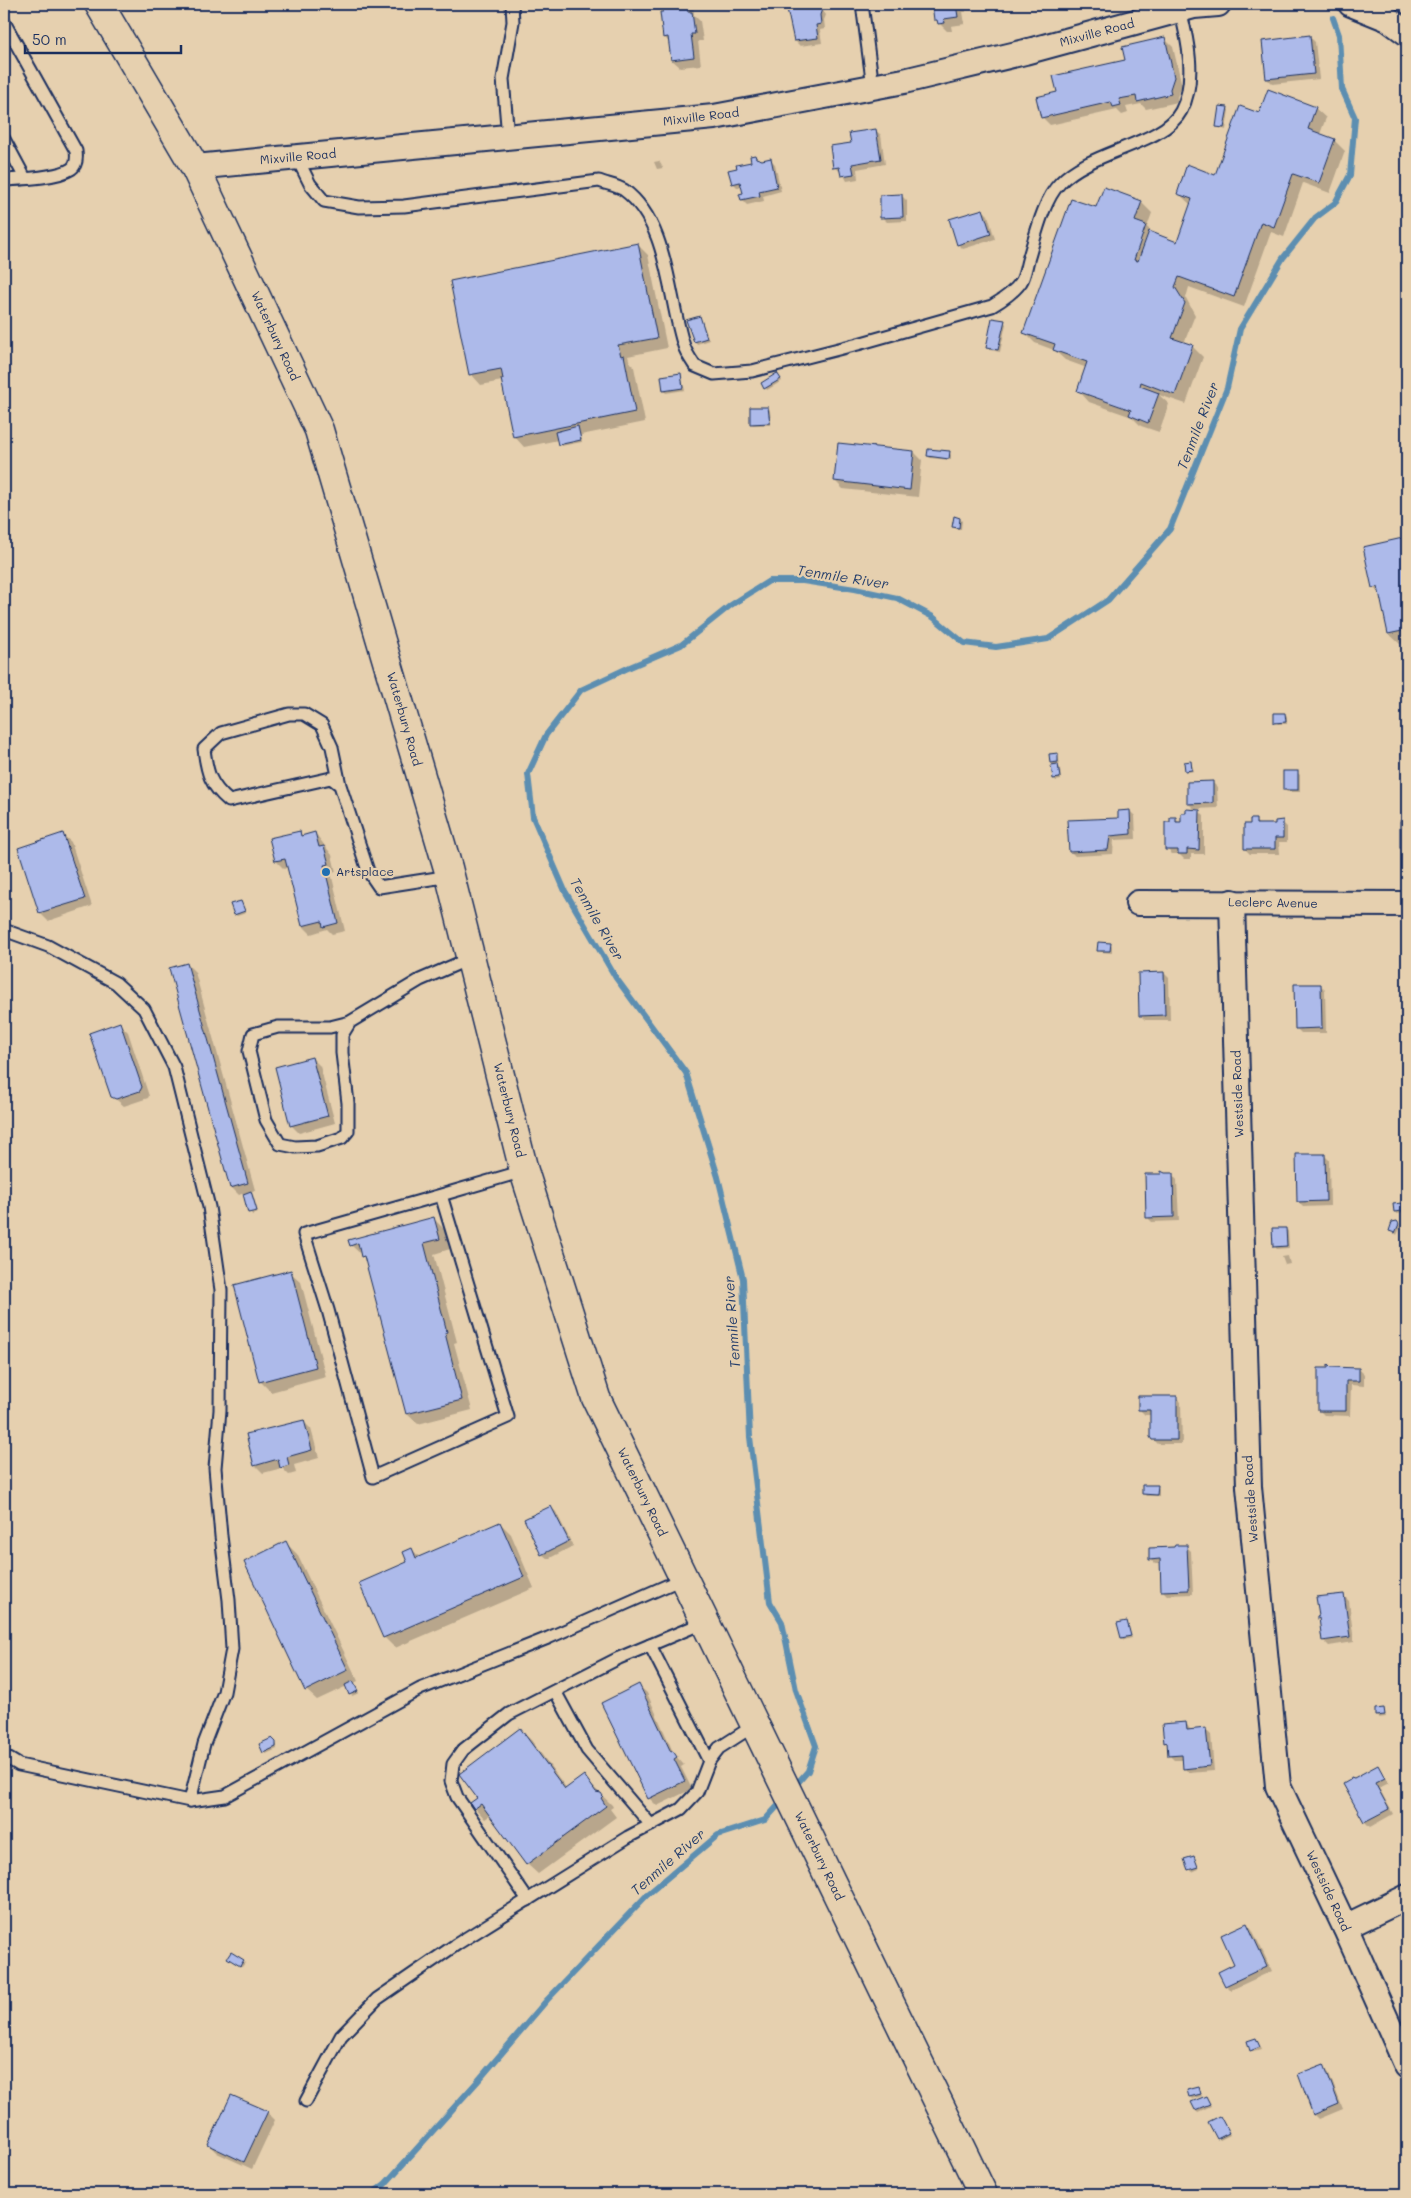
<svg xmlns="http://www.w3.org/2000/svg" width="1411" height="2198" viewBox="0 0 1411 2198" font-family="Mali,sans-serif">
	<rect width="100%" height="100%" fill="#e6d0af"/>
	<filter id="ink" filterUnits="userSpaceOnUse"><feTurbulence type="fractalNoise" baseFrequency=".02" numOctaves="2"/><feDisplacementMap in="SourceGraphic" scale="10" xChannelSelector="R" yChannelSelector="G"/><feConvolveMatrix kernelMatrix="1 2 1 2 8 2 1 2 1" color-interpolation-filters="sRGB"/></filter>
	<g filter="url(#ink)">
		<g fill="#0003">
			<path d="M663,4H693L694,15L700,21L703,41H698L701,65L680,67L672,60L670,43L664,37Z"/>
			<path d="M821,4L823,11L826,15L824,20L825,29L820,30L822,43L800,46L795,41L787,5Z"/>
			<path d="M933,4H965L966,12H963L965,24L951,26L952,31H947L935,19Z"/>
			<path d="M1310,37L1315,42L1319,79L1272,84L1267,79Z"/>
			<path d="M1165,39L1173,47L1182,86L1177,97L1178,102L1146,109L1141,104L1126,107L1128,113L1122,115L1117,110L1050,125L1042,117L1058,93L1126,61Z"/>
			<path d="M1227,108L1229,110L1226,130L1220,128L1217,126Z"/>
			<path d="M1315,108L1326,118L1320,134L1334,140L1345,151L1330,193L1303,183L1284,237L1271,232L1244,307L1189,287L1186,298L1195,315L1184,343L1192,346L1203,357L1186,404L1159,395L1169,404L1159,432L1141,426L1132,417L1089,402L1079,391L1087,368L1065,360L1054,350L1035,343L1024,332L1097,209L1141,202L1152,213L1147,227L1154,234L1178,243L1191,205L1178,193L1216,176L1260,115Z"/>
			<path d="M875,130L881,135L885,164L857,169L858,179L847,181L842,172L835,168L852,144Z"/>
			<path d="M755,156L759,160L770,159L775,164L781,191L763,196L764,201L747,205L742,200L744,194L742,187L738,188L733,183L752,163Z"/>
			<path d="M659,161L663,168L657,169L654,162Z"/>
			<path d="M902,196L907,201V221L887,222L882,217Z"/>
			<path d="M983,210L988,215L995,239L963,249L958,244Z"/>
			<path d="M637,244L648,255L667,348L628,356L630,363L634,367L645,422L581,435L582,442L561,446L558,440L524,447L514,436L502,381L481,385L471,374Z"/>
			<path d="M700,317L709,340L697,344L695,341Z"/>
			<path d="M1004,322L1006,324L1000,352L990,350L988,347Z"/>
			<path d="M680,374L685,390L666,393L664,391Z"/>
			<path d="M779,376L782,381L767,390L762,383Z"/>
			<path d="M768,408L770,410L771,425H753L751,423Z"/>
			<path d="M839,444L914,452L922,460L918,497L843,489L835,481Z"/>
			<path d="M949,453L951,455V460L930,458L928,456Z"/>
			<path d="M960,519L962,521L961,529H956L953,526Z"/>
			<path d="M1407,539V643L1400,644L1389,634L1381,596L1373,587L1365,548Z"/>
			<path d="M1285,714L1287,716V724H1278L1276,722Z"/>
			<path d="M1057,754L1060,764L1057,765L1060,768L1061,780L1056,781L1054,778V766L1051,763Z"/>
			<path d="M1191,763L1194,771L1188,772L1186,770Z"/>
			<path d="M1298,773L1300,775V792H1287L1285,790Z"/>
			<path d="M1212,782L1217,787L1218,808L1194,809L1189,804Z"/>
			<path d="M1130,811L1135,816L1136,839L1114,840L1113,854L1075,856L1070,851Z"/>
			<path d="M1199,811L1204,816V854H1191V859H1184L1179,854H1172L1167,849L1171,824L1175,819L1180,823Z"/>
			<path d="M1255,821L1260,825H1276L1282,822L1287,827V842H1279L1280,854H1250L1245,849L1252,826Z"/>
			<path d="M1402,822H1407V853L1402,848Z"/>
			<path d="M299,832L303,836L315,833L332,855L336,872L331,873L345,931L332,934L327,929L311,934L303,926L288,867L284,869L276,861Z"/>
			<path d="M63,835L71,842L92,906L48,921L40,913L19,849Z"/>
			<path d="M241,902L246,913L237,916L235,914Z"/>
			<path d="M1110,944L1112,947V953L1101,952L1099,950Z"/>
			<path d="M187,964L195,972L255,1190L250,1192L253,1195L258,1213L252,1215L244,1193L239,1195L231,1187Z"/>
			<path d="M1164,973L1169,978L1170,1020H1145L1140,1015Z"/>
			<path d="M1320,985L1325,990L1326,1033H1301L1296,1028Z"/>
			<path d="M120,1024L128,1032L149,1096L148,1098L124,1106L112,1096Z"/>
			<path d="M312,1058L320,1066L335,1123L299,1133L291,1125Z"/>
			<path d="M1324,1155L1329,1160L1330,1206L1303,1207L1298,1202Z"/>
			<path d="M1172,1174L1177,1180L1179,1221L1152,1222L1147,1217Z"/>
			<path d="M1405,1202H1407V1212L1404,1209L1405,1213L1397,1214L1395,1212L1402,1204L1405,1207Z"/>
			<path d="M434,1219L444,1229L450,1249L434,1254L457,1342L454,1343L472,1410L418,1424L407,1414L367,1260L351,1245Z"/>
			<path d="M1397,1223L1401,1227L1397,1235L1391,1230Z"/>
			<path d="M1285,1229L1288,1231L1289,1248L1277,1249L1275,1247Z"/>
			<path d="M1288,1256L1290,1264L1285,1265L1282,1257Z"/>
			<path d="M290,1272L301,1282L326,1377L271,1392L260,1381Z"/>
			<path d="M1319,1369H1359L1364,1374V1386L1351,1385L1350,1416L1324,1415L1319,1410Z"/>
			<path d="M1176,1397L1181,1402L1182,1444H1158L1151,1437V1415H1145L1140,1410Z"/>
			<path d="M303,1421L311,1429L319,1458L294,1465L296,1473L289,1475L282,1468L263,1473L255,1465Z"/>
			<path d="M1157,1486L1159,1489V1496H1146L1144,1494Z"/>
			<path d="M551,1507L556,1512L573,1546L548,1559L542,1554Z"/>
			<path d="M500,1523L511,1534L534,1588L395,1648L384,1637L412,1549L420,1558Z"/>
			<path d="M286,1543L297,1554L358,1681L354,1683L359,1693L352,1696L347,1686L317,1700L306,1690Z"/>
			<path d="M1186,1546L1191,1551L1193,1594L1167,1595L1162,1590L1161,1564H1155L1150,1559Z"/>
			<path d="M1344,1596L1349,1601L1354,1642L1329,1646L1324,1641L1321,1620L1319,1618Z"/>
			<path d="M1127,1622L1132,1638L1124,1640L1122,1638Z"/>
			<path d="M639,1686L647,1693L674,1754L684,1765L681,1767L692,1789L657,1806L649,1798Z"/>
			<path d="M1383,1709L1386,1717L1379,1718L1376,1716Z"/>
			<path d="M1186,1723L1191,1731L1206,1730L1211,1735L1214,1771L1189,1773L1184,1768L1183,1760H1174L1169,1755L1168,1745L1165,1742Z"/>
			<path d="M520,1730L531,1740L567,1789L583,1777L612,1805L613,1807L610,1809L616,1817L538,1874L527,1864L491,1815L485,1819L475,1808Z"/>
			<path d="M272,1739L277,1745V1749L266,1754L264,1752Z"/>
			<path d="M1378,1767L1389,1783L1379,1788L1393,1814L1370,1827L1365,1822L1345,1784Z"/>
			<path d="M1194,1857L1199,1869L1192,1872L1186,1860Z"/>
			<path d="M1247,1924L1252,1929L1272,1971L1231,1990L1226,1985L1236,1965Z"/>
			<path d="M231,1960L243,1961L245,1963L242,1967Z"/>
			<path d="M1256,2039L1261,2050L1253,2052L1251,2050Z"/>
			<path d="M1323,2066L1328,2071L1343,2109L1319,2119L1314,2114Z"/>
			<path d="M1198,2088L1202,2096L1192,2099L1190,2097Z"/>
			<path d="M1208,2100L1211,2106L1198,2112L1196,2110Z"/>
			<path d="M267,2112L275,2120L252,2169L217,2153L209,2145Z"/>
			<path d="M1220,2117L1230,2135L1220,2140L1218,2138Z"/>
		</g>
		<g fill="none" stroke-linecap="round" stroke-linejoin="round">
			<g stroke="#5c8eb1" stroke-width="6">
				<path d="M794,1787L808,1771L816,1746L796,1690L782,1622L770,1602L750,1437L743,1279L718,1177L686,1073L616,978L565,891L533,817L528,774L546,735L581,690L630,667L681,645L731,605L769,581H803L855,589L897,598L933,617L964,643L996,647L1048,639L1108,600L1170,529L1227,388L1240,329L1283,258L1315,218L1335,203L1350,175L1355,118L1342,89L1339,35L1333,18"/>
				<path d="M372,2194L385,2184L477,2082L547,2000L648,1894L718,1835L765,1820L784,1799"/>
			</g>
		</g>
		<g fill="#adbaea" stroke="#1b2f5e">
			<path d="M662,4H686L688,12H692L695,34H691L694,57L671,60L668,37L663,38L660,12H663Z"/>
			<path d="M786,4H818L819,9H822L820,15L821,24L816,25L818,38L794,41Z"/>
			<path d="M932,4H959H956L958,17L944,19L945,23L938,24L937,20H934Z"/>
			<path d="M1310,35L1314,74L1266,79L1262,41Z"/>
			<path d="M1165,37L1174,77L1170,89L1171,94L1137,102L1136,96L1119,99L1121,105L1113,107L1111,102L1041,118L1036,97L1057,92L1053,76L1125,60L1122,47Z"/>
			<path d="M1268,89L1316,107L1308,129L1335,139L1319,183L1293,174L1274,227L1261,222L1234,297L1179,277L1175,287L1185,303L1172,338L1193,345L1175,395L1141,382L1140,386L1159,393L1148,423L1129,415L1131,410L1077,391L1087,362L1053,350L1055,344L1023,333L1071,199L1096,207L1104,187L1142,201L1135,221L1146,225L1134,260L1138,261L1149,231L1177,242L1192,199L1177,194L1187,164L1215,175L1240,106L1259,113Z"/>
			<path d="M1219,106L1228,107L1224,128L1216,127Z"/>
			<path d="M876,129L881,159L852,164L854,174L841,176L839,167L833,168L830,146L851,143L849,133Z"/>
			<path d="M755,155L756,158L762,160L771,158L777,187L759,191L760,196L741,200L739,194L743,193L740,182L732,184L728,170L737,168L736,165L751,162L750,156Z"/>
			<path d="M902,194L903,217L880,218V195Z"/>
			<path d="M983,209L991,234L957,245L949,219Z"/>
			<path d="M638,243L657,338L618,345L621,356L624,355L635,412L513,437L501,379H503L501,369L469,375L450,281Z"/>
			<path d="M700,316L707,338L694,342L686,320Z"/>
			<path d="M992,318L1005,320L998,350L986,348Z"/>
			<path d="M681,373L683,388L663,391L661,376Z"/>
			<path d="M777,373L781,379L764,389L761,383Z"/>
			<path d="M750,407H768L770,423L750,424Z"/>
			<path d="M578,426L581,440L558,445L555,432Z"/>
			<path d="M838,443L914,451L910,490L834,481Z"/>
			<path d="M928,449L950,451L949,459L927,456Z"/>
			<path d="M954,516L960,518L959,528L952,527Z"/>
			<path d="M1407,537V630L1388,634L1378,587L1372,588L1363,547Z"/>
			<path d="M1274,713H1285L1286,722L1274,723Z"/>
			<path d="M1058,753V762L1050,763L1049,754Z"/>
			<path d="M1191,761L1192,770L1185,771L1184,762Z"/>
			<path d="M1058,764L1060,778L1053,779L1051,765Z"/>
			<rect x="1283" y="771" width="15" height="19"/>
			<path d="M1213,781V803L1187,804V782Z"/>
			<path d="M1186,809L1200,810L1199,850L1187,849V854H1178V850H1165V822H1170V817H1176V822H1181V813H1186Z"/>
			<path d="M1130,810L1131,834L1110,836L1108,850L1069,852L1067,820L1118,818V811Z"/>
			<path d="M1250,819H1256V824H1275V821L1283,820V838H1275V849H1244V824H1250Z"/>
			<rect x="1400" y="821" width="7" height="27"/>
			<path d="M300,831L301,836L315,832L319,847L324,846L329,864L324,865L338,923L323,927L322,921L302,926L285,859L275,861L269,838Z"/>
			<path d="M63,833L85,899L39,913L18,848Z"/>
			<path d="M241,901L245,911L234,915L230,904Z"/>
			<path d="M1098,942L1111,943L1110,951H1097Z"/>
			<path d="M187,963L248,1183L230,1188L169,968Z"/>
			<path d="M1164,972L1165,1015L1139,1016L1138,973Z"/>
			<path d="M1294,984H1321L1322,1028L1295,1029Z"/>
			<path d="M120,1022L142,1087L140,1091L116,1099L111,1097L89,1033Z"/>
			<path d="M312,1057L328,1116L290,1126L275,1067Z"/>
			<path d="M1296,1154H1325L1326,1201L1297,1202Z"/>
			<path d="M1161,1171L1165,1173H1173L1174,1217L1146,1218L1145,1174H1161Z"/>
			<path d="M251,1191L257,1211L248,1213L243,1194Z"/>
			<path d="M1402,1203L1403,1211L1394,1212L1393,1204Z"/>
			<path d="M434,1217L440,1239L424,1243L447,1332L445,1333L462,1400L406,1414L364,1256L361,1257L358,1243L350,1246L348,1240Z"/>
			<path d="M1397,1221L1399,1224L1395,1233L1389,1231L1392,1222Z"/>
			<path d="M1272,1228H1286L1287,1246L1273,1247Z"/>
			<path d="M291,1270L316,1367L259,1382L234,1285Z"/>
			<path d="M1328,1364L1331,1367L1359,1368V1381H1346V1411H1318V1368H1328Z"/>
			<path d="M1138,1396H1177V1440H1152L1150,1437V1410H1138Z"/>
			<path d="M304,1420L312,1450L287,1457L289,1465L280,1468L278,1459L254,1466L246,1434Z"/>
			<path d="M1142,1485H1158L1157,1495L1142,1494Z"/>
			<path d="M551,1506L569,1541L541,1555L524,1519Z"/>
			<path d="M500,1522L524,1577L383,1638L359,1583L407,1562L403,1552L412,1548L416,1558Z"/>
			<path d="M286,1541L348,1670L305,1691L244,1562Z"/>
			<path d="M1175,1545H1187L1189,1590L1161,1591L1160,1559L1149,1560V1548L1174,1547Z"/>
			<path d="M1344,1594L1350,1637L1322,1641L1319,1618L1317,1619V1616L1319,1615L1316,1597Z"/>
			<path d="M1127,1621L1131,1636L1121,1638L1117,1623Z"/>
			<path d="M353,1681L358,1691L349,1695L345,1685Z"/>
			<path d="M639,1684L671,1752L673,1751L677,1757L674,1759L685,1781L648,1799L601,1703Z"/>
			<path d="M1384,1708L1385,1715L1375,1716V1709Z"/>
			<path d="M1186,1722L1187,1730L1206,1728L1210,1766L1183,1769L1182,1755L1168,1756L1167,1742L1164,1743L1162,1724Z"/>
			<path d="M520,1728L565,1789L584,1775L596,1792L601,1793L603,1796L601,1798L606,1806L526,1865L481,1804L474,1809L470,1803L477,1798L459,1774Z"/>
			<path d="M272,1738L276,1742V1747L263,1753L259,1744Z"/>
			<path d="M1378,1765L1385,1778L1375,1783L1389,1809L1364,1822L1343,1784L1350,1780L1351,1777L1354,1778Z"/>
			<path d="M1194,1856L1198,1867L1188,1870L1184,1859Z"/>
			<path d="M1247,1923L1267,1966L1225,1986L1218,1972L1234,1964L1221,1935Z"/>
			<path d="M231,1952L244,1960L240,1966L227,1958Z"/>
			<path d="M1256,2038L1260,2047L1250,2051L1247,2041Z"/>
			<path d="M1324,2064L1339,2104L1313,2115L1298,2074Z"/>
			<path d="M1199,2087L1201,2094L1189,2097L1187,2090Z"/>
			<path d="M231,2095L268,2111L244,2162L208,2145Z"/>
			<path d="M1206,2096L1210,2104L1195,2110L1191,2102Z"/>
			<path d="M1220,2116L1229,2133L1217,2139L1208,2122Z"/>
		</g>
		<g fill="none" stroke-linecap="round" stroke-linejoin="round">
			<g stroke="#1b2f5e" stroke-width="15">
				<g id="lane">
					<path d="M862,4L873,87"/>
					<path d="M4,22L76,151C77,158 77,165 71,169C57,178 21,179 4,180"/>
					<path d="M508,137L503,79L513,22L512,4"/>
					<path d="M4,139L25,178"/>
					<path d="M297,158L310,184L324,201L359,207L404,206L599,181C607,184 618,186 624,190C669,223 668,298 684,346C686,353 691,360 695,366L714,374L752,371L858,344L992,306C1004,299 1014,292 1021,282C1025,276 1026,267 1028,260C1035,238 1043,200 1060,183C1091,150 1163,145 1181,111C1197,81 1188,40 1180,10"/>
					<path d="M340,785L332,747L322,725L304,714H289L221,733L204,749C207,773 210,785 229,801L331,778L340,785L368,871L379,887L450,876"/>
					<path d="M4,930L48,946L116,983L144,1009L174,1067L209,1207L221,1290L220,1410L215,1468L221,1536L229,1600L232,1649L224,1692L204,1744L190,1801"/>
					<path d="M350,1022L330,1027H278L253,1034L249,1051L266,1120L280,1144L295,1147L317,1146L342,1138L348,1131V1103L342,1053V1035L350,1022L420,980L471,958"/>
					<path d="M441,1195L304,1234L328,1310L373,1477L508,1417L441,1195L524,1171"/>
					<path d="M650,1645L709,1761"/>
					<path d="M555,1691L587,1750L651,1825"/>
					<path d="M4,1756L19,1765L190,1801L225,1796L420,1689L548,1638L684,1578"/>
					<path d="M528,1900L457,1797L451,1781L453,1764L463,1750L509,1714L619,1658L705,1622"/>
					<path d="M306,2101L341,2036L377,1999L457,1944L628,1837L681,1809L697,1792L709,1761L719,1748L755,1725"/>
				</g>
			</g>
			<g stroke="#1b2f5e" stroke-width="28">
				<g id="street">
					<path d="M1351,4L1388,19L1407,33"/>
					<path d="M195,167L714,117L904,81L1025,52L1194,6L1218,4"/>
					<path d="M1232,902L1249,1487L1278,1786L1345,1927L1407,2066"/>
					<path d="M1138,903L1407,904"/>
					<path d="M1345,1927L1407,1897"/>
				</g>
			</g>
			<g stroke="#1b2f5e" stroke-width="31">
				<path id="primary" d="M99,4L195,167L319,430L448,868L524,1171L596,1398L983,2194"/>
			</g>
			<use href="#lane" stroke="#e6d0af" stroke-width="11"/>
			<use href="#street" stroke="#e6d0af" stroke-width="24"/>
			<use href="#primary" stroke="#e6d0af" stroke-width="28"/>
		</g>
	</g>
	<circle fill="#1f6fb2" stroke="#e6d0af" stroke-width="2" cx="326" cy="872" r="5"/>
	<g text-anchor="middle" stroke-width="4.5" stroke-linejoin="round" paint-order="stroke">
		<g font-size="12" fill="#1b2f5e" stroke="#e6d0af">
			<text transform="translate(1097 33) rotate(-15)" y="4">Mixville Road</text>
			<text transform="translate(701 117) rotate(-7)" y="4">Mixville Road</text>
			<text transform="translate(298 157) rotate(-5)" y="4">Mixville Road</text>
			<text transform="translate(275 336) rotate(65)" y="4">Waterbury Road</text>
			<text transform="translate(404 719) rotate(74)" y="4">Waterbury Road</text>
			<text transform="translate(1273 903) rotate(1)" y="4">Leclerc Avenue</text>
			<text transform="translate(1238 1094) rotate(-92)" y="4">Westside Road</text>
			<text transform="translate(509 1110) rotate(76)" y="4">Waterbury Road</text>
			<text transform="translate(642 1492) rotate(64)" y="4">Waterbury Road</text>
			<text transform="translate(1251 1499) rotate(-94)" y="4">Westside Road</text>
			<text transform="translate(819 1856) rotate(64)" y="4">Waterbury Road</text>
			<text transform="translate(1328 1891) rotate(65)" y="4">Westside Road</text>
		</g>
		<g font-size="12" fill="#1b2f5e" stroke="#e6d0af" text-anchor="start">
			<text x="336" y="876">Artsplace</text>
		</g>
		<g font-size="14" font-style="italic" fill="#263f6c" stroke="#e6d0af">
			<text transform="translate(1198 426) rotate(-69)" y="5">Tenmile River</text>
			<text transform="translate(843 577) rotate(9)" y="5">Tenmile River</text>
			<text transform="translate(597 919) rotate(60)" y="5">Tenmile River</text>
			<text transform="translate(732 1322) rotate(-94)" y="5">Tenmile River</text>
			<text transform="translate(668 1862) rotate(-41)" y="5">Tenmile River</text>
		</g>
	</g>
	<rect width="1411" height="2198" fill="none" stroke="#e6d0af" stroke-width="20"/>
	<rect x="10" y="10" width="1391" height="2178" fill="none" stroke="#1b2f5e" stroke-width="2" filter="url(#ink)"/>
	<path d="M25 45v8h156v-8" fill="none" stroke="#1b2f5e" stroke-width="2.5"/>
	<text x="32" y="45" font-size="15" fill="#1b2f5e" stroke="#e6d0af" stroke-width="4" paint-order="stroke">50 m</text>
</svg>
